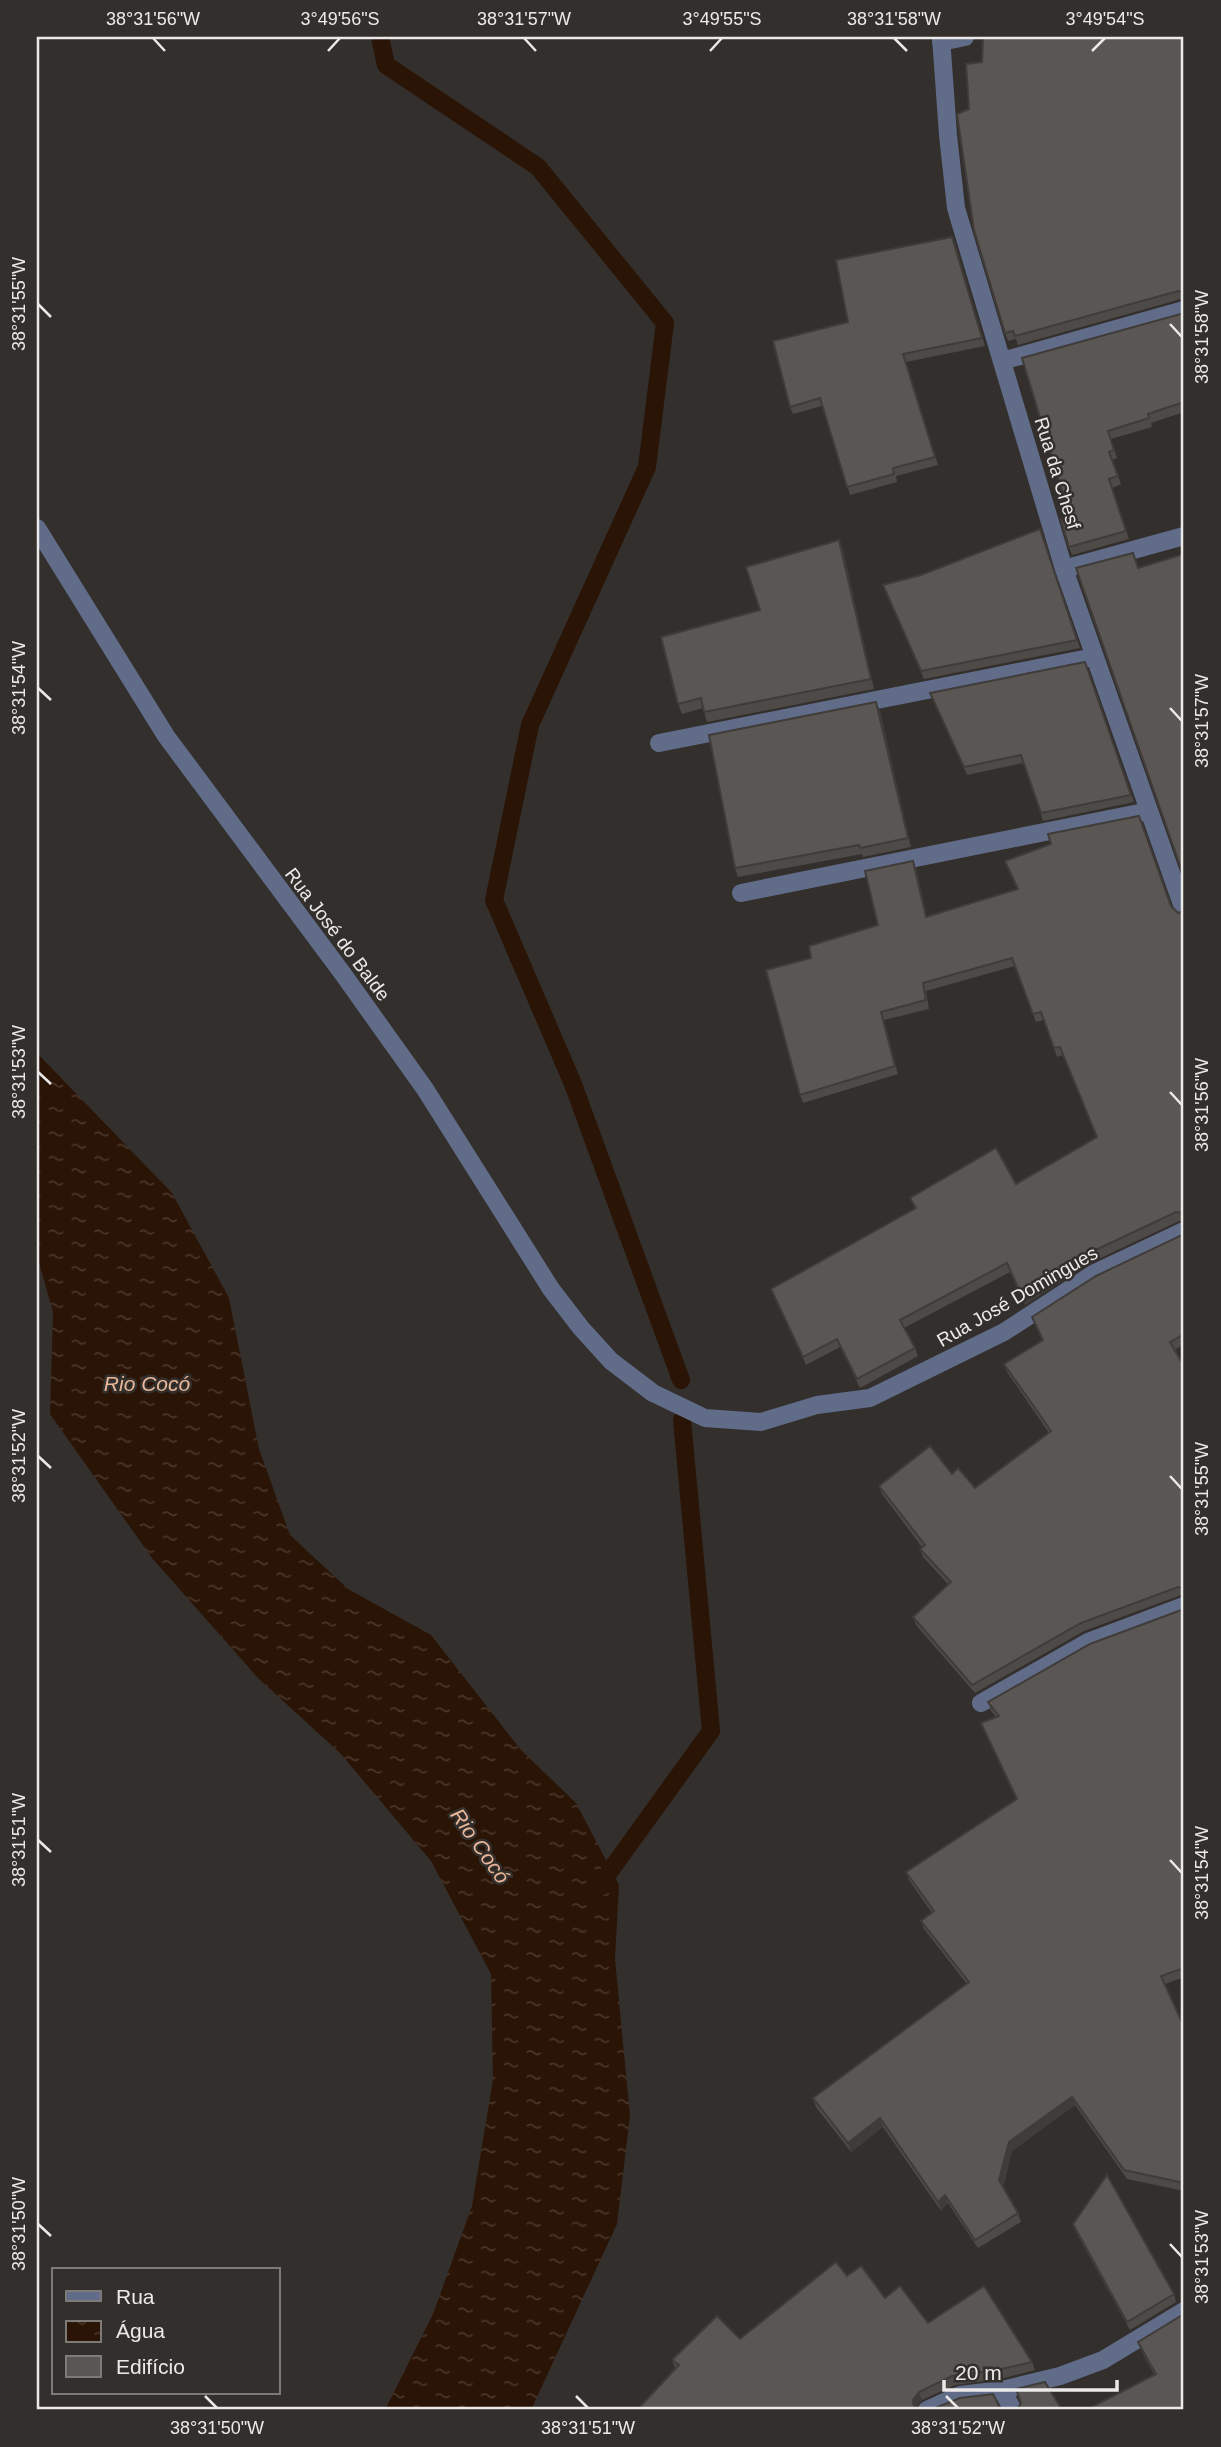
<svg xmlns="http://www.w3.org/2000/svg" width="1221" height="2447" viewBox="0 0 1221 2447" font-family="Helvetica,sans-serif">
	<defs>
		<pattern id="water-ripples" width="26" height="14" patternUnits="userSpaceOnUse" patternTransform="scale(1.75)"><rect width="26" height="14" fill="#2a1406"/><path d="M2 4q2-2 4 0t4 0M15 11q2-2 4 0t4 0" fill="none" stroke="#49362a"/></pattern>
	</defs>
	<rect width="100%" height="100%" fill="#332f2d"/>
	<path fill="url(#water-ripples)" d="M37,1053L172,1193L229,1298L259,1449L290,1535L348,1589L431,1635L521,1750L576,1803L619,1885L615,1959L630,2116L617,2224L531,2410H385L433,2314L472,2206L493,2080L491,1974L431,1861L341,1754L257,1677L152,1558L50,1414L53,1312L37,1256Z"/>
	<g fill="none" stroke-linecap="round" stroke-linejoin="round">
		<g stroke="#2a1406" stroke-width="18">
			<path d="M380,37L386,65L538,167L665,323L647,467L530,725L494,900L573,1084L681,1380"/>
			<path d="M597,1889L711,1731L682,1420"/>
		</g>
		<g stroke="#616c88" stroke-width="18">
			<path d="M941,37L948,135L956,208L1064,569L1184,910"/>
			<path d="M941,42L965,37"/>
			<path d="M1002,361L1184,310"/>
			<path d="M37,528L166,736L343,974L425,1089L551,1289L581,1328L611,1361L653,1393L705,1418L761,1422L817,1405L870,1398L1004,1332L1093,1274L1184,1231"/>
			<path d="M1064,569L1184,536"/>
			<path d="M659,743L1094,657"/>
			<path d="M741,893L1149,811"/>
			<path d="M981,1703L1088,1642L1184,1606"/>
			<path d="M1002,2390L1013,2410"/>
			<path d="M927,2410L960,2395L1002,2390L1060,2376L1103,2360L1184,2311"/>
		</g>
	</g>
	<g fill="#4d4a47">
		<path d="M1184,37V300L1181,299L1018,345L1016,339L1008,341L1005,333L969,109L982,62Z"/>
		<path d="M955,244L985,346L906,362L938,465L896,476L897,482L850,495L822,406L793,414L790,407L848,322Z"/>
		<path d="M1184,313V412L1151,423L1152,427L1111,439L1117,458L1112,460L1121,484L1112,488L1129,539L1072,555L1069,547L1070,517L1022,358Z"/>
		<path d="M1040,529L1080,648L924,679L883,585L921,575Z"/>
		<path d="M843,550L874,689L707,722L703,708L682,714L678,704L760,610Z"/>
		<path d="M1085,662L1134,802L1043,821L1023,763L967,775L930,693Z"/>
		<path d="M880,711L911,847L863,857L862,854L738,877L735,868Z"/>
		<path d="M1005,861L1171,906L1178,913L1184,911V1221H1179L1088,1264L1025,1305L1010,1272L904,1328L915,1348L918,1356L860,1388L840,1347L806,1365L771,1289L915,1209L910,1198L1016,1184L1097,1137L1063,1055L1057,1057L1044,1020L1036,1022L1015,966L926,991L929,1009L884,1020L898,1074L803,1103L800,1095L811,958L878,925L916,869L927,917L1017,890Z"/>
		<path d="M1184,1234V1344L1175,1350L1184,1366V1596L1181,1595L1084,1631L975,1693L916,1625L913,1617L948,1584L923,1557L920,1549L922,1547L882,1494L879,1486L952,1474L975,1488L1049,1433L1007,1372L1004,1364L1042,1340L1032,1317Z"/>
		<path d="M1184,1609V1977L1165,1984L1184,2027V2191L1127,2179L1075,2105L1012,2151L1003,2187L1018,2213L1021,2222L978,2248L948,2203L941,2211L883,2127L851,2152L816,2107L813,2098L967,1984L924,1929L921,1921L932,1913L909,1880L906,1872L1016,1799L981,1723L996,1717L991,1711L988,1702Z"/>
		<path d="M1073,2224L1174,2294L1176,2302L1130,2330L1076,2232Z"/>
		<path d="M847,2276L928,2323L1032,2362L1035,2370L1000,2379L955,2385L922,2400L916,2408L675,2368L672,2360L740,2339Z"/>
		<path d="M1138,2342L1184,2410L1154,2374L1141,2350Z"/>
	</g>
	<g fill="#3f3c3a">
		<path d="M839,540L843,550L874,689L871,679Z"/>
		<path d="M876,702L880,711L911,847L908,838Z"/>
		<path d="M913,861L916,869L929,926L926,917Z"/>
		<path d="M881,1012L884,1020L898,1074L895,1066Z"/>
		<path d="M1085,1255L1088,1264L1025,1305L1022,1296Z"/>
		<path d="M1072,2097L1075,2105L1012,2151L1002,2189L999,2180L1009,2142Z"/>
		<path d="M880,2118L883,2127L851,2152L848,2143Z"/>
		<path d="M945,2195L948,2203L941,2211L938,2202Z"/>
		<path d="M919,2392L922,2400L915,2410L913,2400Z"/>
	</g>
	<g fill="#5a5653" stroke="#3f3c3a" stroke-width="2">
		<path d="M983,37H1184V292L1178,291L1015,336L1013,331L1005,333L974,230L957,114L969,109L966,64L982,62Z"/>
		<path d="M952,237L982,338L903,354L935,457L893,468L894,474L847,487L820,398L790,407L773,341L848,322L836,260Z"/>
		<path d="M1184,313V402L1148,414L1149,418L1108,431L1114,450L1109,452L1118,476L1109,479L1126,531L1069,547L1061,520L1070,517L1022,358Z"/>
		<path d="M1040,529L1077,640L921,671L883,585L921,575Z"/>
		<path d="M839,540L871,679L704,712L701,698L678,704L661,637L760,610L746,567Z"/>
		<path d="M1133,553L1138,568L1184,554V877L1076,568Z"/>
		<path d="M1085,662L1131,795L1041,813L1021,755L964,767L930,693Z"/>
		<path d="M876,702L908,838L860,848L859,845L735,868L709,735Z"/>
		<path d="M1139,816L1171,906L1178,913L1184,911V1213L1176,1212L1085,1255L1022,1296L1007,1263L900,1320L915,1348L857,1379L837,1339L803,1357L771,1289L916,1208L910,1198L996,1148L1016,1184L1097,1137L1060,1047L1054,1048L1041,1012L1033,1014L1012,958L923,983L926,1000L881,1012L895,1066L800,1095L766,970L811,958L809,946L878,925L865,871L913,861L926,917L1018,889L1005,861L1051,844L1048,834Z"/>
		<path d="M1184,1234V1334L1170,1342L1184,1366V1588L1178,1587L1081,1623L972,1685L913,1617L951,1582L920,1549L925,1545L879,1486L930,1446L952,1474L958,1468L975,1488L1051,1431L1004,1364L1043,1340L1032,1317L1096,1276Z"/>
		<path d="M1184,1609V1968L1161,1976L1184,2027V2183L1124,2170L1072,2097L1009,2142L999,2180L1018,2213L975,2240L945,2195L938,2202L880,2118L848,2143L813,2098L969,1982L921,1921L934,1911L906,1872L1017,1799L981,1723L999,1716L988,1702L1090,1644Z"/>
		<path d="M1107,2175L1174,2294L1127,2322L1073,2224Z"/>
		<path d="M836,2262L847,2276L861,2266L885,2298L900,2286L928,2323L984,2286L1032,2362L997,2370L952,2376L919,2392L913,2400L914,2407L919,2410H637L679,2365L672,2360L717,2316L740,2339Z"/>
		<path d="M1184,2314V2410H1086L1156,2374L1138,2342Z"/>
		<path d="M1045,2382L1062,2410H1017L1021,2403L1016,2389Z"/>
		<path d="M993,2394L1000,2408L1005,2410H930L960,2398Z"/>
	</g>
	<path fill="none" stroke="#eceae9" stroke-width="2.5" d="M153,38L165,51M524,38L536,51M894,38L907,51M328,51L340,38M710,51L722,38M1092,51L1105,38M38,304L51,317M1170,324L1182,337M38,688L51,700M1170,708L1182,721M38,1072L51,1084M1170,1092L1182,1105M38,1456L51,1468M1170,1476L1182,1489M38,1840L51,1852M1170,1860L1182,1873M38,2224L51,2236M1170,2244L1182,2257M205,2396L217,2408M576,2396L588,2408M946,2396L958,2408"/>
	<g text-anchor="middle" stroke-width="5" stroke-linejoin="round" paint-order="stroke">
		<g font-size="19" fill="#eceae9" stroke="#332f2d">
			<text transform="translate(1058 473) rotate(73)" y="7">Rua da Chesf</text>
			<text transform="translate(338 934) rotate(53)" y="7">Rua José do Balde</text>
			<text transform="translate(1017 1296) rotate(-30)" y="7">Rua José Domingues</text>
		</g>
		<g font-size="21" font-style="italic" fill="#e9b697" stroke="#332f2d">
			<text x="147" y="1391">Rio Cocó</text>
			<text transform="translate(480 1846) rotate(55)" y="7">Rio Cocó</text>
		</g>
	</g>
	<rect width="1221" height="2447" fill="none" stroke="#332f2d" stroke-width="77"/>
	<rect x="52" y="2268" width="228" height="126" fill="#332f2d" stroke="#7d7a78" stroke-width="2"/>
	<rect x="66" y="2291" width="35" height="10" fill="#616c88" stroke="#7d7a78" stroke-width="2"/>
	<text x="116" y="2304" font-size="21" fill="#eceae9">Rua</text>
	<rect x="66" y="2321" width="35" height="21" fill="url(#water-ripples)" stroke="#7d7a78" stroke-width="2"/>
	<text x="116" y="2338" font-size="21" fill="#eceae9">Água</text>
	<rect x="66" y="2356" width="35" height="21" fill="#5a5653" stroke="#7d7a78" stroke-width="2"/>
	<text x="116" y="2374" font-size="21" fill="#eceae9">Edifício</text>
	<path d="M944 2380v10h173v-10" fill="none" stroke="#eceae9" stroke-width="3.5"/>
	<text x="955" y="2380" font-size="21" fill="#eceae9" stroke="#332f2d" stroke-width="5" paint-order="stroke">20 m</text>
	<rect x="38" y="38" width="1144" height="2370" fill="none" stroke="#eceae9" stroke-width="2.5"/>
	<g font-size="18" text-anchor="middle" fill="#eceae9">
		<text x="153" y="25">38°31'56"W</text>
		<text x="340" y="25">3°49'56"S</text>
		<text x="524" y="25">38°31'57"W</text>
		<text x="722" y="25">3°49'55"S</text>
		<text x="894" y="25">38°31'58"W</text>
		<text x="1105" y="25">3°49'54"S</text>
		<text transform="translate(19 304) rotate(-90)" y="6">38°31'55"W</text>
		<text transform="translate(1202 337) rotate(-90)" y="6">38°31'58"W</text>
		<text transform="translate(19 688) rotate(-90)" y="6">38°31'54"W</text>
		<text transform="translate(1202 721) rotate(-90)" y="6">38°31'57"W</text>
		<text transform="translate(19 1072) rotate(-90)" y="6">38°31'53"W</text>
		<text transform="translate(1202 1105) rotate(-90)" y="6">38°31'56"W</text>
		<text transform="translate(19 1456) rotate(-90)" y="6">38°31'52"W</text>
		<text transform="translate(1202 1489) rotate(-90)" y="6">38°31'55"W</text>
		<text transform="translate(19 1840) rotate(-90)" y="6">38°31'51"W</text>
		<text transform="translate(1202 1873) rotate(-90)" y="6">38°31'54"W</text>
		<text transform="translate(19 2224) rotate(-90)" y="6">38°31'50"W</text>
		<text transform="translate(1202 2257) rotate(-90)" y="6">38°31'53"W</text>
		<text x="217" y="2434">38°31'50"W</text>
		<text x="588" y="2434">38°31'51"W</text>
		<text x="958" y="2434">38°31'52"W</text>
	</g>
</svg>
